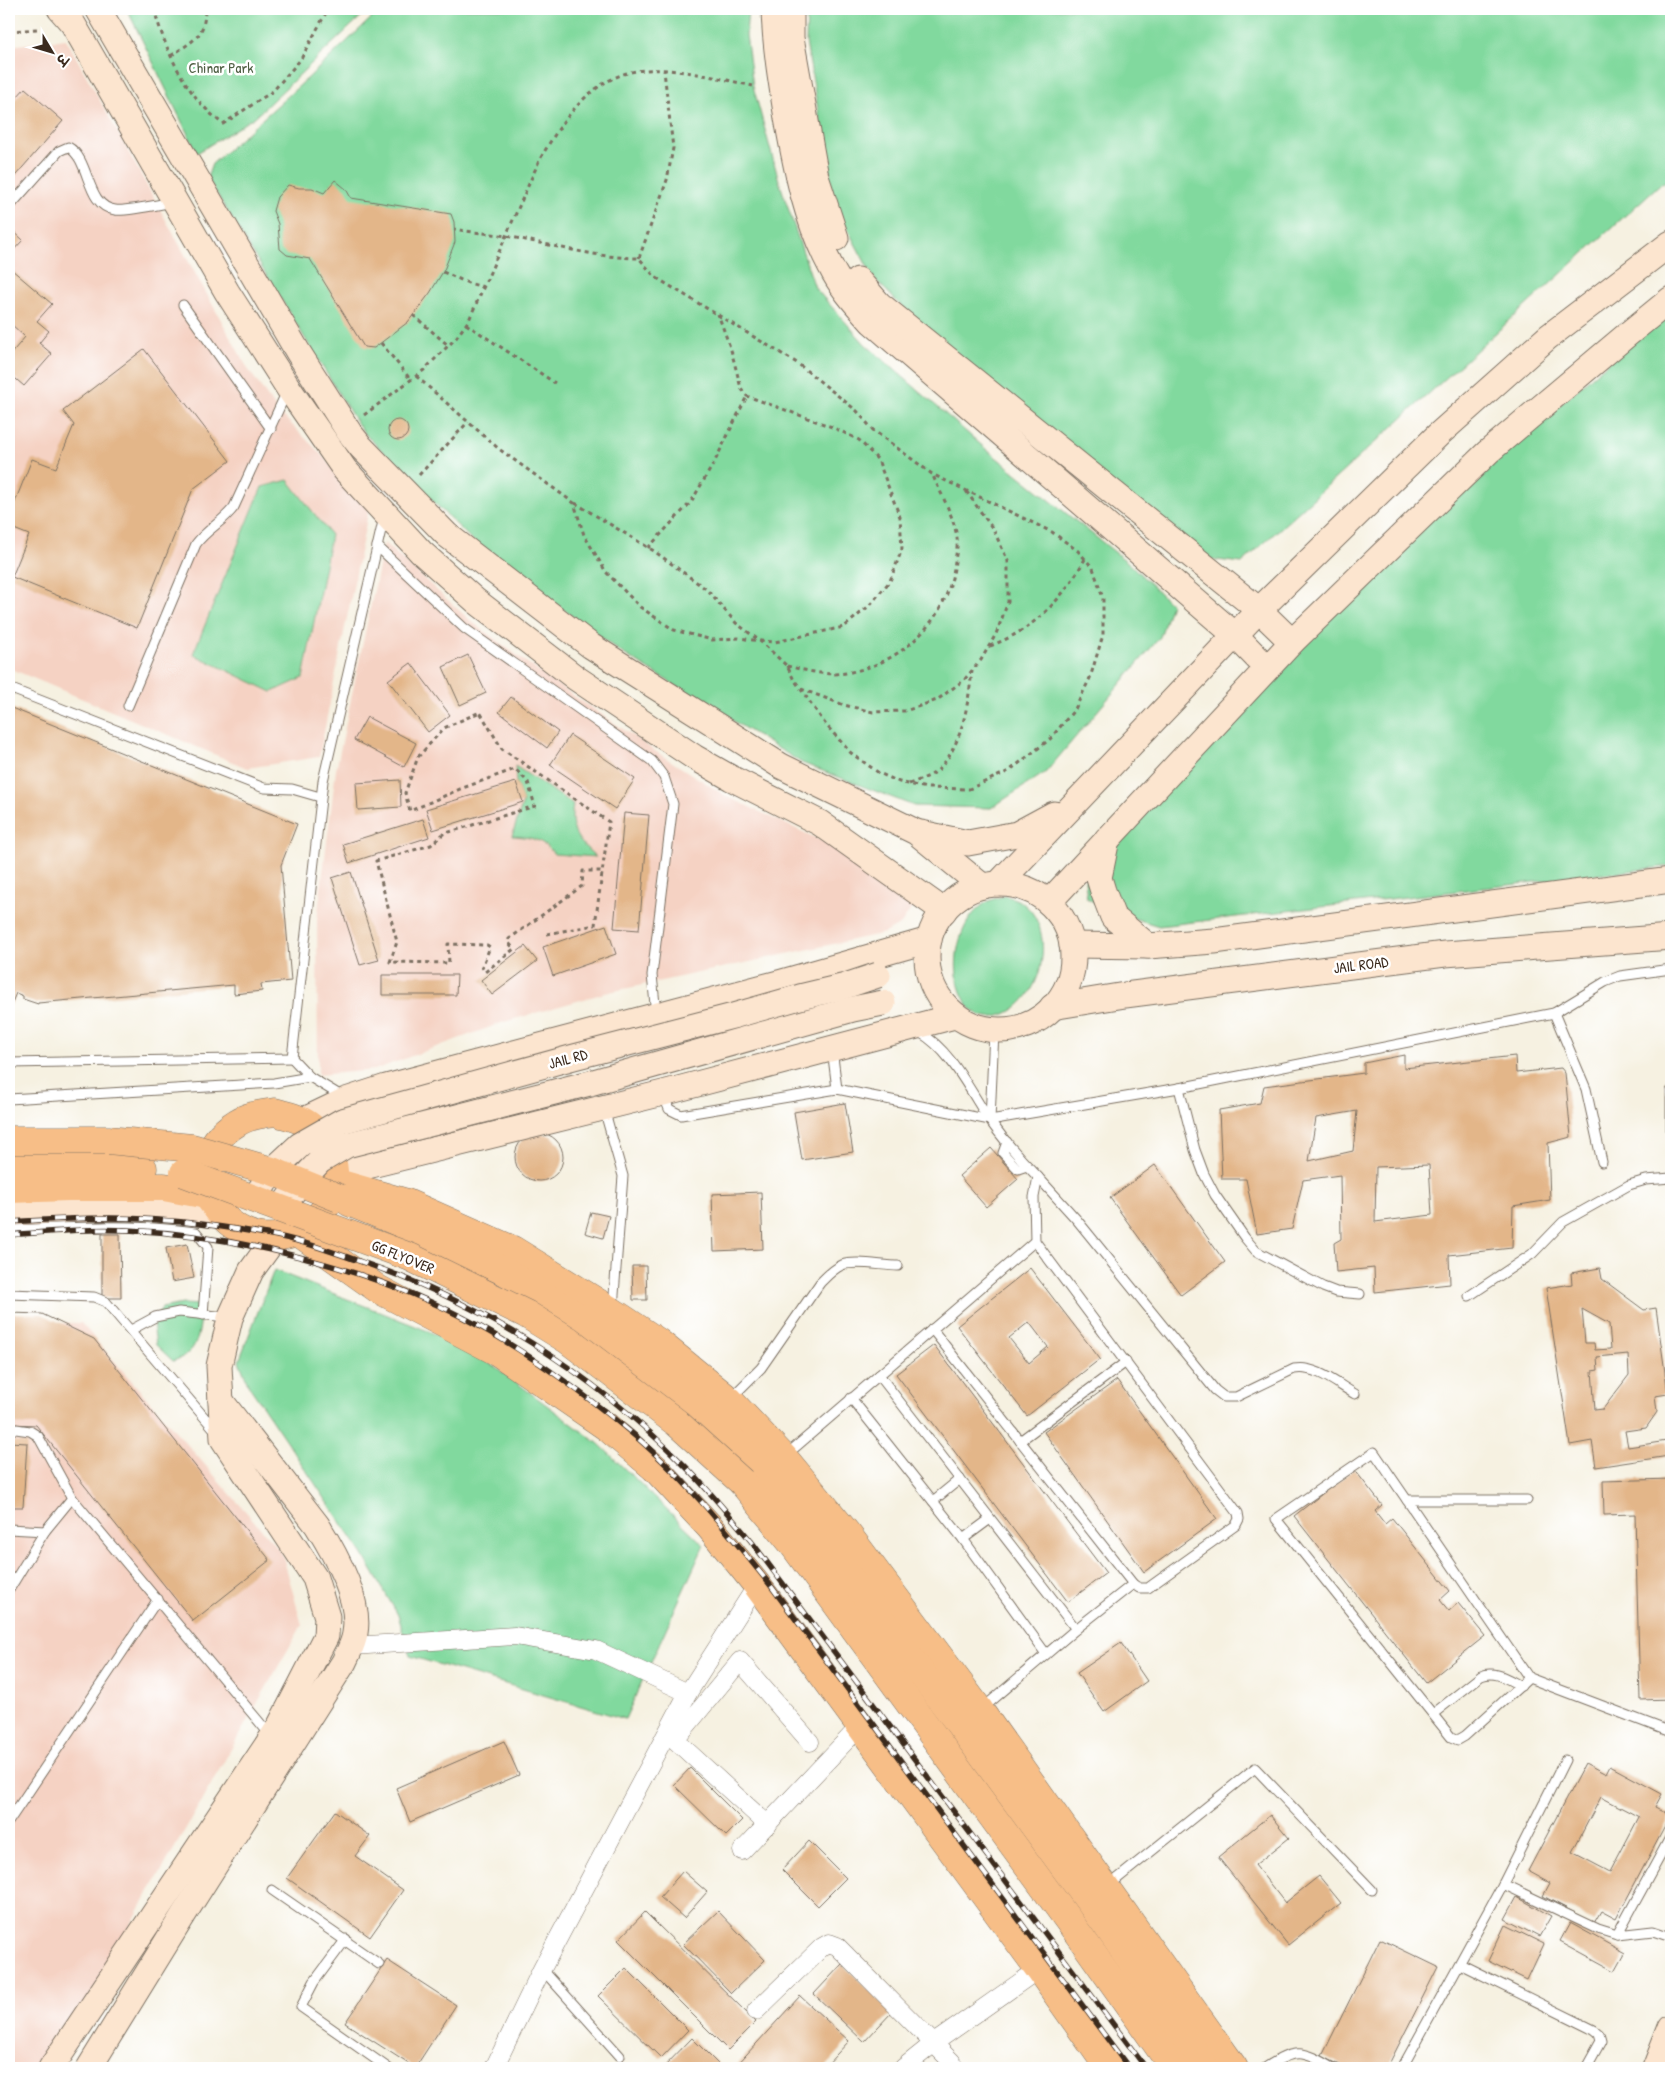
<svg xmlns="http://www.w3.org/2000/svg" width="1680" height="2077" viewBox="0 0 1680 2077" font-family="'Patrick Hand','Playpen Sans Deva',sans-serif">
	<rect width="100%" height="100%" fill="#fff"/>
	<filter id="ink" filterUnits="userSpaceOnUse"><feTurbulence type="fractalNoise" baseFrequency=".02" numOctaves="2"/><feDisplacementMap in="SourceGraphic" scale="10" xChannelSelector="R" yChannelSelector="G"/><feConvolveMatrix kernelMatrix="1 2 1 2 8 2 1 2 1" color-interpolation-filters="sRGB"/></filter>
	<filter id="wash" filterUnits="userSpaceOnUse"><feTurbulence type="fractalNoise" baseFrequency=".0096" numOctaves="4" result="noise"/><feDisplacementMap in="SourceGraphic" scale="20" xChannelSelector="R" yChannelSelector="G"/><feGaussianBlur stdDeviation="1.12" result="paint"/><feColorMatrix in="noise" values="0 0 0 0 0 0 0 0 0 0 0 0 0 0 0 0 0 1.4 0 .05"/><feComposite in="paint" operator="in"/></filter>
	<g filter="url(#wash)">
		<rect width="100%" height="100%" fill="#f6f1e1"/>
		<g fill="#f5d2c3">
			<path d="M66,39L248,369L277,410L314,447L369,508L319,757L247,768L9,668V46Z"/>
			<path d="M384,543L472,622L542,674L658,753L726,796L822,841L885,868L914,888L911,909L901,924L885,933L605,993L504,1022L374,1070L318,1075L317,920L336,770Z"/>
			<path d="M9,1322L81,1323L282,1553L302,1625L53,2061L38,2068H9Z"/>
		</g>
		<g fill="#81d99e" stroke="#5e825e">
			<path d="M127,9H369L256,116L197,153Z"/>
			<path d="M381,9H748L746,35L753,86L779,181L815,288L865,344L987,450L1131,565L1171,604L1160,637L1046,772L991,808L914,806L802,763L619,651L476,544L365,434L355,420L207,178L212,164L308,78Z"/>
			<path d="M807,9H1671V178L1659,185L1242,563L1193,557L940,346L873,277L835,206L806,42Z"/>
			<path d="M1671,308V866L1159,926L1110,911L1087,898L1085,880L1332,602Z"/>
			<path d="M288,480L331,535L303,678L272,692L193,654L262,487Z"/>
			<path d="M515,766L573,804C569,831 577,840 596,857L554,854C543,839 530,837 512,836L523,802L516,782Z"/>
			<path d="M1004,896C1062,904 1051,1008 994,1017C983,1019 971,1012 966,1002C949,975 955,928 980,907C987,901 995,898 1004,896Z"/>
			<path d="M274,1270L428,1331L458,1345L497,1368L599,1444L704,1545L625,1719L410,1656L398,1615L362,1553L249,1386L239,1361Z"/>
			<path d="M183,1304L202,1305C199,1331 201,1352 173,1361L156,1345L153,1323L162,1308Z"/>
		</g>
		<g id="blocks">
			<g fill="#e3b689" fill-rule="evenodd">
				<path d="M25,88L63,121L9,183V106Z"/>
				<path d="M335,180L346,189L351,198L451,214L454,222L455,242L444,270L430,293L408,322L374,348L364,347L310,259L287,255L280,249L278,224L273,211L277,197L288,185L299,188H312L324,193Z"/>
				<path d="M9,227L23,240L9,255Z"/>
				<path d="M11,269L52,304L37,321L49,331L39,343L52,354L24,386L9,373V356L25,337L9,322V272Z"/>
				<path d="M144,349L230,461L193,489L137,628L12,577L29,535L9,527V517L32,459L56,468L74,425L63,411Z"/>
				<circle cx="398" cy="430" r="10"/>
				<path d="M468,655L486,693L460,705L443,667Z"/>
				<path d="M411,663L450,715L428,732L388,680Z"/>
				<path d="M511,697L558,732L547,748L499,712Z"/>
				<path d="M9,707L297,824L281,865L291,981L261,984L262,991L234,994V985L38,1003V1004L23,999V996L16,993L11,1005L9,1004Z"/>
				<path d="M367,717L416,743L404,767L354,740Z"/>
				<path d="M570,735L635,779L615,809L550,765Z"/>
				<path d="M400,780L401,807L358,810L356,783Z"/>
				<path d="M516,782L523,802L433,830L426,809Z"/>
				<path d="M624,813L649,815L639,930L614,928Z"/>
				<path d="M423,819L429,837L349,863L343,844Z"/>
				<path d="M351,872L379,960L360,965L332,878Z"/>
				<path d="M606,925L616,954L553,976L543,947Z"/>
				<path d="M525,946L537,961L492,995L481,980Z"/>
				<path d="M382,975H457L456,995H382Z"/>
				<path d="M1404,1055V1068L1515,1056L1516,1073L1561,1068L1565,1073L1571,1137L1548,1143L1550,1200L1513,1206L1512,1248L1449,1255L1450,1284L1375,1292L1374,1268L1336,1272L1334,1243L1341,1239L1340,1175L1303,1180L1292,1229L1257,1234L1246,1179H1222L1219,1110L1260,1103L1264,1086L1364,1073V1063ZM1357,1111L1353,1151L1309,1161L1316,1118ZM1429,1165L1432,1215L1375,1222L1376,1167Z"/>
				<path d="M845,1103L853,1152L802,1160L794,1112Z"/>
				<circle cx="539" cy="1157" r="24"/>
				<path d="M991,1148L1018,1179L986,1207L959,1176Z"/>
				<path d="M1155,1165L1225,1262L1181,1295L1110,1198Z"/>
				<path d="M761,1192L763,1249L714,1251L712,1194Z"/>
				<path d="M591,1212L609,1216L603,1238L585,1233Z"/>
				<path d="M102,1234H120L121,1298H102Z"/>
				<path d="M187,1244L194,1278L172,1282L166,1248Z"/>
				<path d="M632,1266H646L647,1300H633Z"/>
				<path d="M1030,1268L1100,1359L1027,1416L957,1326ZM1029,1322L1048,1347L1029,1363L1009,1338Z"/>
				<path d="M1600,1268L1602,1279L1644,1310L1656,1308L1668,1394L1655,1396L1657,1412L1646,1428L1625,1431L1628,1447L1667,1441L1669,1456L1596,1467L1592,1441L1570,1445L1546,1288L1572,1284L1571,1273ZM1582,1309L1609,1324L1611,1349L1595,1350L1594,1343H1585ZM1628,1354L1629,1375L1603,1409L1595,1410L1592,1371L1598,1370L1597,1357Z"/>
				<path d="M9,1313L42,1314L94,1339L270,1560L193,1621L36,1425L9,1424Z"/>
				<path d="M934,1345L1106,1573L1068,1602L896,1374Z"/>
				<path d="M1117,1380L1217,1519L1144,1572L1044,1432Z"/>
				<path d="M9,1442L27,1443L23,1507H9Z"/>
				<path d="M1354,1469L1382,1505L1375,1511L1385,1524L1392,1518L1450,1591L1440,1600L1449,1611L1458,1603L1485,1636L1426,1683L1294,1516Z"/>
				<path d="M1671,1479V1699L1640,1700L1635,1514L1604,1515L1603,1481Z"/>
				<path d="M1121,1643L1147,1681L1104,1712L1077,1673Z"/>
				<path d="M504,1741L519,1775L410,1822L396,1788Z"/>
				<path d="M1585,1763L1606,1774L1610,1766L1662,1794L1655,1807L1671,1815L1616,1919L1601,1911L1594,1923L1543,1896L1550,1883L1528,1871ZM1601,1797L1639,1817L1610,1872L1572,1852Z"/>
				<path d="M690,1768L742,1820L726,1836L674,1785Z"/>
				<path d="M335,1811L370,1836L355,1856L403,1890L370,1937L287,1878Z"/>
				<path d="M1270,1815L1289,1838L1255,1865L1285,1903L1319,1876L1341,1903L1288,1945L1218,1857Z"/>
				<path d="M809,1841L846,1878L818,1906L782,1870Z"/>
				<path d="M683,1871L707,1892L684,1918L660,1897Z"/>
				<path d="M1517,1897L1551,1916L1539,1937L1505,1919Z"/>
				<path d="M718,1911L765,1960L731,1993L683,1944Z"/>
				<path d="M645,1912L756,2022L728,2050L618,1940Z"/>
				<path d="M1570,1923L1625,1953L1615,1971L1560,1941Z"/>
				<path d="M1505,1925L1544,1944L1527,1980L1488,1961Z"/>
				<path d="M1380,1939L1438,1967L1387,2068H1346L1322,2056Z"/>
				<path d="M387,1960L456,2005L415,2068L345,2023Z"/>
				<path d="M842,1964L892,2012L864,2042L814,1994Z"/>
				<path d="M626,1968L688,2030L661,2058L598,1996Z"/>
				<path d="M800,1996L849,2041L824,2068H736L735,2067Z"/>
				<path d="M692,2038L719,2065L716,2068H663Z"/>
			</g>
		</g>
	</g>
	<g filter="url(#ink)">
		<use href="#blocks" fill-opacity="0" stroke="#7c7062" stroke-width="1"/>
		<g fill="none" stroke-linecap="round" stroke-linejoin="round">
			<g stroke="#7c7062" stroke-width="11">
				<g id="lane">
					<path d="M9,207L59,151L68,147C91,159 85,206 115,210C125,212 161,204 173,202"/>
					<path d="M183,305L271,429"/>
					<path d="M377,546L464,628L652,761L664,777L673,804L652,975L656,1014"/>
					<path d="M9,688L264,788L292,789L320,797"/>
					<path d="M128,706L196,544C207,529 223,522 234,507L287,391"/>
					<path d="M1554,1013L1586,1089L1602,1162"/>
					<path d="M919,1032C950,1049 969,1089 988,1118C1003,1139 1020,1159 1038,1177L1034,1197L1035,1241L1238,1513L1239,1519L1236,1525L1148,1588H1139L1133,1584L932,1329"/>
					<path d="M832,1049L837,1089"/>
					<path d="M9,1063L292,1058"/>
					<path d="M1179,1088L1195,1150L1204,1174L1215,1195L1245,1238L1256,1251L1323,1287L1336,1292L1360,1294"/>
					<path d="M1671,1091V1135"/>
					<path d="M663,1094L669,1109L681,1115L837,1089L990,1120L1179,1088L1554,1013L1605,982L1620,976L1671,969"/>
					<path d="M343,1097L310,1077L292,1058L323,781L384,517"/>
					<path d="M9,1099L274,1083L310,1077"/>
					<path d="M604,1109L623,1176L613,1308"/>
					<path d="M990,1120L994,1031"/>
					<path d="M1007,1142L1003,1153L1018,1169L1027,1166"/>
					<path d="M1038,1177L1077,1220L1215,1390L1224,1397H1236L1294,1369C1316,1365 1337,1384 1355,1394"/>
					<path d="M9,1230C71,1227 134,1224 196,1232L208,1247L203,1315"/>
					<path d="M9,1294L94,1297L106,1302L216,1431"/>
					<path d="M1469,1296L1532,1254L1563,1222L1629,1185L1646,1180L1671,1178"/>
					<path d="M131,1330L155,1317L179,1312L227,1317"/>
					<path d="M879,1375L1076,1629"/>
					<path d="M731,1398L761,1368L820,1283C826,1277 833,1269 842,1265C855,1260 883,1266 898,1266"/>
					<path d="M851,1398L963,1539L1046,1654"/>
					<path d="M9,1428L30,1431L38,1436L72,1498"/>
					<path d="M1020,1441L1126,1362"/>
					<path d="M785,1456L1035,1241"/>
					<path d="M1407,1500H1527"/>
					<path d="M933,1501L960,1479"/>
					<path d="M9,1529L45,1531"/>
					<path d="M963,1539L990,1519"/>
					<path d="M9,1590L45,1531L72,1498L271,1736"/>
					<path d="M1529,1678L1374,1452L1276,1519L1451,1737L1458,1740L1465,1736L1529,1678L1671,1732"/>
					<path d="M983,1708L1076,1629L1133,1584"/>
					<path d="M1433,1714L1481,1676C1496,1670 1507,1679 1521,1686"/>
					<path d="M9,1821L158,1599"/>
					<path d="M1503,1884L1598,1929L1617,1935L1653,1931L1671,1937"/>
					<path d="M1107,1887L1255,1768L1372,1890"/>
					<path d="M272,1890L379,1964"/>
					<path d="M1617,1935L1671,1836"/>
					<path d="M346,1939L314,1982L301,2007L388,2068"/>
					<path d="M1460,1964L1594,2030L1599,2034L1601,2041L1586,2068"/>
					<path d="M542,1969L620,2056"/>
					<path d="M1265,2068C1295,2048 1303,2050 1333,2068"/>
					<path d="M1402,2068L1503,1884L1565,1760"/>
				</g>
			</g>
			<g stroke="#7c7062" stroke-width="19">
				<g id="street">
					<path d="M351,1646L515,1636L596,1650L688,1693"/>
					<path d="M768,1825L675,1740L740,1661L810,1742"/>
					<path d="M742,1851L861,1725"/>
					<path d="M756,2011L822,1947L829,1943L837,1946L952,2062"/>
					<path d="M494,2068L542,1969L688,1693L757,1585"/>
					<path d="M903,2068L934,2043L1039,1969"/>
				</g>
			</g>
			<g stroke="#7c7062" stroke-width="27">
				<g id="secondary">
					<path d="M60,9L73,24L227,292L289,389L345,470L421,552L476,601L576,678L694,757L731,778L820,823L944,911"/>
					<path d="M98,9L298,352L349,432L361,447L447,535L591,646L781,766L916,832L982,886"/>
					<path d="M774,9C775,46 781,82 787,118C796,169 806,221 831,267C841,288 857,305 872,322L1235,635L1267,668"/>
					<path d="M791,9V38L816,177L836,238"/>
					<path d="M858,280L879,304L1259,610L1292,642"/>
					<path d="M921,833L968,843L1017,834L1054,814"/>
					<path d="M1107,839L1099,878L1103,891L1113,917L1148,946"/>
					<path d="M998,884L1259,610L1439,434L1548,337L1671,243"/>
					<circle cx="1000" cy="957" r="73"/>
					<path d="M1049,902L1292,642L1488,452L1628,334L1671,299"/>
					<path d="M1072,945L1148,946L1214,941L1671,880"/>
					<path d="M1052,1007L1125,995L1445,954L1671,937"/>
					<path d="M302,1121L346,1100L386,1087L782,982L929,940"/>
					<path d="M335,1174L663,1093L955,1016"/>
					<path d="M9,1213C80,1209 147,1205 218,1210"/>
					<path d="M51,2068L279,1727L326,1636L327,1617L315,1578L223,1439L219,1366L230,1318L251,1271L275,1238"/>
					<path d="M89,2068L184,1914L344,1662C348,1653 354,1643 355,1633C361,1600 334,1552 317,1525L221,1401"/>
					<path d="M1655,2068L1671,2027"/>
				</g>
			</g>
			<g stroke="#7c7062" stroke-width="29">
				<g id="primary">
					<path d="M275,1112C287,1116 301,1118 310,1126C336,1147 342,1184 323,1211C312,1227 305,1230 286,1235C258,1243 231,1230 215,1206C212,1202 208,1198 207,1193C205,1182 208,1154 214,1145C221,1132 239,1119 253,1116C260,1114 268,1113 275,1112Z"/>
					<path d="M9,1166L143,1168"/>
					<path d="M334,1182L407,1203L513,1250L613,1312L658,1342L729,1400L784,1458L848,1535L980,1711L1234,2068"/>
					<path d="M9,1189L68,1187H164L207,1195"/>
					<path d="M349,1202L393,1220L506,1272L585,1321L640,1362L707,1416L742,1450L767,1476L839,1564L961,1726L1108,1927L1205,2068"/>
					<path d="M298,1232L378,1289L498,1352L607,1427L655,1468L710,1527L757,1585L1039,1969L1109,2068"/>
					<path d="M742,1482L792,1543L1082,1939L1174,2068"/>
				</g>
			</g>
			<g stroke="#7c7062" stroke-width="3" stroke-dasharray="4 4" stroke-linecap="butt">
				<path d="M154,9C166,52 186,96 223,124L273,91L301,59L328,9"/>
				<path d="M9,31L38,29"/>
				<path d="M171,56C193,40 205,38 205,9"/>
				<path d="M639,258L667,180L673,148L664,71"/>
				<path d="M443,272L468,283L484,287"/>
				<path d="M413,315L449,346"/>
				<path d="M466,324L555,383"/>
				<path d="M381,343L411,380"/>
				<path d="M416,376L499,449L574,503L584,535L606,572L640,607L674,630L712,640L739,638L760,641L787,666L793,678L826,725L851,753L879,773L899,782L927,788L969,789L1009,771L1050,739L1075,709L1090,678L1103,635V598L1093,568L1078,551L1052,532L932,474L873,430L857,411L797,363L655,277L639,258C596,258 553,245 511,237C492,233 473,233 454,229"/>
				<path d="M364,415L424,370L456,338L469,320L539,161C558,127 583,89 621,75C657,61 717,78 753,86"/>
				<path d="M419,475L468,422"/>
				<path d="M575,503L654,551L706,589L736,623L760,641L775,642L844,627L869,606L890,581L902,549L900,517L878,460L859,440L832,427L747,396L741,388L731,350L718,314"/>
				<path d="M648,548L691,502L714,463L747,396"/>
				<path d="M990,646C1035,629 1062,600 1085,559"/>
				<path d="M787,666C808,671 829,677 851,672C906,661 949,617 955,561C956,554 958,545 957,538C954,516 941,494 932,474"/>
				<path d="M801,689L844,705L873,712L905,711L937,700L964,680L981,660L996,634L1008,602V561L993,529L966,491"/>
				<path d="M909,784C919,780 933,776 940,768C963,742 968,704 972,671"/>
				<path d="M547,934L595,925L609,822L502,749L480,712L444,728L418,757L405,793L410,811L460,789L515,769L528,782L535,806L443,834L431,845L376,861L397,942L390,962L449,963L448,944L487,945L490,947L482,967L485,972L514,949L508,942L509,939L582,886L583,871H602"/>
			</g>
			<use href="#lane" stroke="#fff" stroke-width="9"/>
			<use href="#street" stroke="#fff" stroke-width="18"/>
			<use href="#secondary" stroke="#fce5cf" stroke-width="25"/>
			<use href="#primary" stroke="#f7be87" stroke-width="28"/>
			<g stroke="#3b2a1e" stroke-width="5.5">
				<g id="rail">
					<path d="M9,1222C43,1220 77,1218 110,1218C162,1218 216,1225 266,1234C297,1239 327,1250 356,1260C479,1301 592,1372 684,1465C708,1489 729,1515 751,1541L1146,2068"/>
					<path d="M9,1235C48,1232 89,1228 128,1230C235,1235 368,1268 464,1318C520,1347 578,1389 628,1430C682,1474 727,1531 771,1586L1129,2068"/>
				</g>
			</g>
			<use href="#rail" stroke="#fff" stroke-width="4" stroke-dasharray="11" stroke-linecap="butt"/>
			<g stroke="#7c7062" stroke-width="27" stroke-linecap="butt">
				<g id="secondary-bridge">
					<path d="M255,1198L272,1171L300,1145L342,1121L574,1057L733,1016L800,997L842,987L878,975"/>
					<path d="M281,1209L300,1182L320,1161L347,1145L590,1083L853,1009L883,1003"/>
				</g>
			</g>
			<g stroke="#7c7062" stroke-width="29" stroke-linecap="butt">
				<g id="primary-bridge">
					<path d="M9,1140H108L192,1148L272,1171L339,1198"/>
					<path d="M184,1173L410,1257L526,1314L568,1340L677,1423L742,1482"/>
				</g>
			</g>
			<use href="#secondary-bridge" stroke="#fce5cf" stroke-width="25"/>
			<use href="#primary-bridge" stroke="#f7be87" stroke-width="28"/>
		</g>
	</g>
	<g text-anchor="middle" stroke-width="5" stroke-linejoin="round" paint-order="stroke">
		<g font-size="15" fill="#505f44" stroke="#fff">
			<text x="221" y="73">Chinar Park</text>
		</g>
		<g font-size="15" fill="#3b2a1e" stroke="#fff">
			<text transform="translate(1361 965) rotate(-7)" y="5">JAIL ROAD</text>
			<text transform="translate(568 1059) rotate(-15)" y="5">JAIL RD</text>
			<text transform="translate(403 1257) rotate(22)" y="5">GG FLYOVER</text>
		</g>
	</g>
	<rect width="1680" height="2077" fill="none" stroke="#fff" stroke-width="30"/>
	<g transform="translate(52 52) rotate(128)" stroke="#ffffff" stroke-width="4" paint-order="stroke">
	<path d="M0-4L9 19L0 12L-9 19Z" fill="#3b2a1e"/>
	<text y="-8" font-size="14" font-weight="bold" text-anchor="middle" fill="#3b2a1e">उ</text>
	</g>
</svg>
